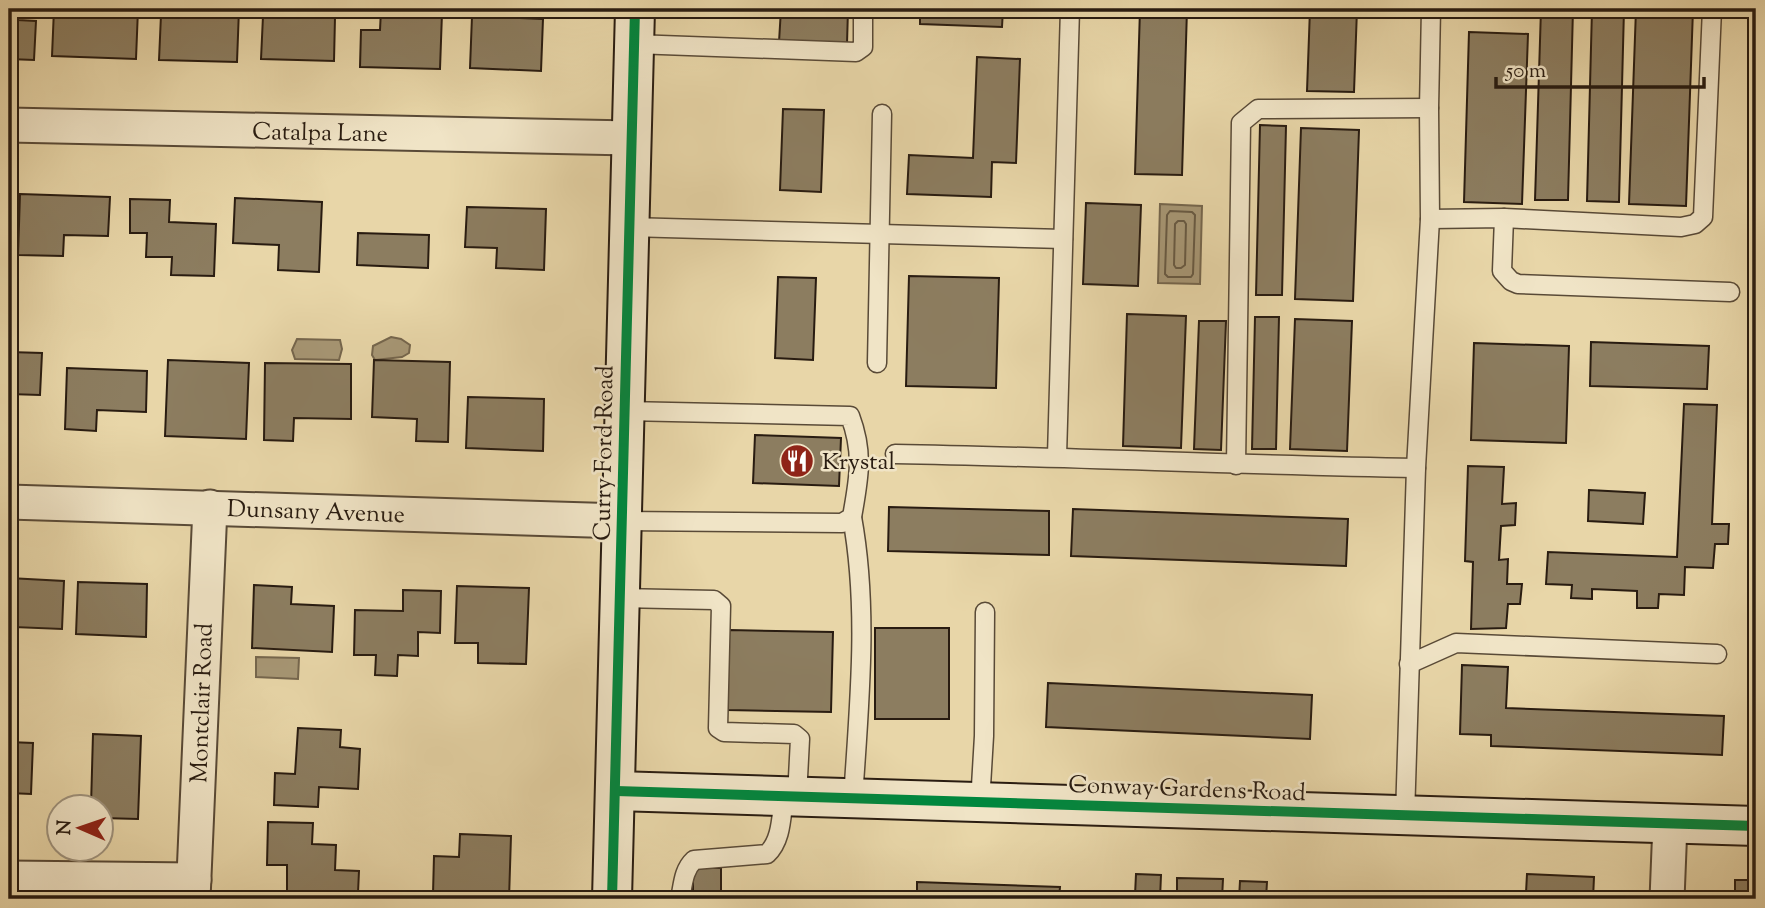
<svg xmlns="http://www.w3.org/2000/svg" width="1765" height="908" viewBox="0 0 1765 908" font-family="'Sorts Mill Goudy',serif">
	<rect width="100%" height="100%" fill="#e8d6a8"/>
	<filter id="stains"><feTurbulence type="fractalNoise" baseFrequency=".00286" numOctaves="4"/><feColorMatrix values="0 0 0 0 .2 0 0 0 0 .09 0 0 0 0 .02 0 0 0 .5 -.17"/></filter>
	<radialGradient id="worn" r=".72"><stop offset=".6" stop-color="#630" stop-opacity="0"/><stop offset="1" stop-color="#630" stop-opacity=".3"/></radialGradient>
	<g fill="#a79775" stroke="#75664d" stroke-width="2">
		<path d="M1160,204L1202,206L1200,284L1158,283Z"/>
		<path d="M391,337L401,339L410,345L409,353L402,357L375,360L372,355L373,346Z"/>
		<path d="M297,339L340,340L342,349L339,360L295,359L292,350Z"/>
		<path d="M256,657L299,658L298,679L256,677Z"/>
	</g>
	<g fill="none" stroke-linecap="round" stroke-linejoin="round">
		<g stroke="#685a43" stroke-width="2">
			<path d="M1170,211L1192,212L1195,215L1193,274L1191,277H1168L1165,274L1167,215Z"/>
			<path d="M1178,221H1184L1186,224L1185,265L1181,268H1176L1174,265L1175,224Z"/>
		</g>
	</g>
	<g fill="#8c7d60" stroke="#291c11" stroke-width="2">
		<path d="M9,9H18V20L36,21L34,60L9,59Z"/>
		<path d="M54,9H138L136,59L52,56Z"/>
		<path d="M200,9H239L237,62L159,60L161,15L200,16Z"/>
		<path d="M284,9H323L322,16L335,17L334,61L261,59L263,16L283,17Z"/>
		<path d="M781,9H848L847,44L779,42Z"/>
		<path d="M920,9H1003L1002,27L920,24Z"/>
		<path d="M1140,9H1187L1182,175L1135,174Z"/>
		<path d="M1310,9H1357L1354,92L1307,91Z"/>
		<path d="M1468,9H1528V15L1468,13Z"/>
		<path d="M1541,9H1573L1568,200H1535Z"/>
		<path d="M1592,9H1624L1619,202L1587,201Z"/>
		<path d="M1636,9H1693L1686,206L1629,204Z"/>
		<path d="M381,10L442,13L440,69L360,67L361,30H380Z"/>
		<path d="M472,16L543,19L541,71L470,68Z"/>
		<path d="M1469,32L1528,34L1522,204L1464,202Z"/>
		<path d="M977,57L1020,59L1016,163L992,162L991,197L907,194L909,155L973,158Z"/>
		<path d="M783,109L824,110L821,192L780,190Z"/>
		<path d="M1260,125L1286,126L1282,295H1256Z"/>
		<path d="M1301,128L1359,130L1353,301L1295,299Z"/>
		<path d="M20,194L110,197L108,236L64,235L63,256L18,255Z"/>
		<path d="M235,198L322,202L319,272L278,270L279,245L233,243Z"/>
		<path d="M130,199L170,200L169,222L216,224L214,276L171,275L172,257H146L147,233H130Z"/>
		<path d="M1086,203L1141,205L1138,286L1083,284Z"/>
		<path d="M467,207L546,209L544,270L496,268L497,248L465,247Z"/>
		<path d="M358,233L429,235L428,268L357,265Z"/>
		<path d="M909,276L999,278L996,388L906,386Z"/>
		<path d="M778,277L816,278L813,360L775,358Z"/>
		<path d="M1127,314L1186,316L1181,448L1123,446Z"/>
		<path d="M1255,317H1279L1276,449H1252Z"/>
		<path d="M1295,319L1352,321L1347,451L1290,449Z"/>
		<path d="M1199,321H1226L1221,450L1194,449Z"/>
		<path d="M1591,342L1709,346L1707,389L1590,386Z"/>
		<path d="M1474,343L1569,346L1566,443L1471,440Z"/>
		<path d="M9,352L42,353L40,395L9,394V411Z"/>
		<path d="M168,360L249,363L246,439L165,436Z"/>
		<path d="M374,360L450,362L448,442L416,441L417,419L372,417Z"/>
		<path d="M265,363L351,364V419L294,418L293,441L264,440Z"/>
		<path d="M67,368L147,371L146,412L97,410L96,431L65,429Z"/>
		<path d="M468,397L544,399L543,451L466,448Z"/>
		<path d="M1684,404L1717,405L1712,524H1729L1728,544H1715L1713,568L1685,567L1684,595L1659,594L1658,608H1637V591L1592,589V599L1571,598L1572,585L1546,584L1548,552L1677,557Z"/>
		<path d="M755,435L841,438L839,486L753,483Z"/>
		<path d="M1468,466L1504,467L1502,504L1516,503L1515,525L1501,526L1499,560L1508,559L1507,584H1522L1520,604H1508L1506,628L1471,629L1473,562L1465,561Z"/>
		<path d="M1589,490L1645,493L1643,524L1588,521Z"/>
		<path d="M889,507L1049,511V555L888,551Z"/>
		<path d="M1073,509L1348,519L1346,566L1071,556Z"/>
		<path d="M9,578L64,581L62,629L14,627L13,648H9Z"/>
		<path d="M78,582L147,584L146,637L76,634Z"/>
		<path d="M254,585L292,587L291,604L334,606L332,652L252,648Z"/>
		<path d="M457,586L529,588L526,664L478,663V643H455Z"/>
		<path d="M403,590L441,591L440,633L418,632V656L398,655L397,676L375,675L376,655H354L355,610L403,611Z"/>
		<rect x="875" y="628" width="74" height="91"/>
		<path d="M729,630L833,632L831,712L727,710Z"/>
		<path d="M1462,665L1508,667L1506,708L1724,716L1722,755L1491,746V735L1460,734Z"/>
		<path d="M1048,683L1312,695L1310,739L1046,727Z"/>
		<path d="M298,728L341,730L340,747L360,749L358,789L319,787L318,807L274,805L275,773L295,774Z"/>
		<path d="M1754,728H1756V762H1753Z"/>
		<path d="M93,734L141,736L138,819L102,818V806H91Z"/>
		<path d="M9,742L33,743L31,794L9,793Z"/>
		<path d="M268,822L313,823L312,844L336,845L335,870L359,871L358,893H337L336,899H287V865H267Z"/>
		<path d="M460,834L511,836L509,899H460V895L433,894L434,856L459,857Z"/>
		<rect x="693" y="868" width="28" height="31"/>
		<path d="M1136,874L1161,875L1160,899H1113V894L1135,895Z"/>
		<path d="M1527,874L1594,877L1593,899H1510V893H1526Z"/>
		<path d="M1177,878L1223,879L1222,899H1177Z"/>
		<rect x="1735" y="880" width="21" height="19"/>
		<path d="M1240,881L1267,882L1266,899H1239Z"/>
		<path d="M917,882L1060,887L1059,899H917Z"/>
	</g>
	<g fill="none" stroke-linecap="round" stroke-linejoin="round">
		<g stroke="#594a37" stroke-width="21">
			<g id="lane">
				<path d="M634,44L856,52L863,47V9"/>
				<path d="M1504,218L1502,271L1511,281L1518,284L1730,292"/>
				<path d="M1430,219L1504,218L1681,227L1695,224L1703,217L1712,9"/>
				<path d="M629,227L1063,239"/>
				<path d="M877,363L882,114"/>
				<path d="M895,454C1069,457 1242,465 1416,468"/>
				<path d="M1057,456L1070,9"/>
				<path d="M1236,465L1241,123L1258,109L1429,108"/>
				<path d="M852,517C869,610 859,705 853,799"/>
				<path d="M622,521L842,523L852,517C859,478 864,453 850,416L625,411"/>
				<path d="M620,598L714,600L721,606L718,728L724,732L794,734L800,739L797,797"/>
				<path d="M1409,664L1456,643L1717,654"/>
				<path d="M980,803L984,736L985,612"/>
				<path d="M1405,816L1416,468L1430,219L1429,108L1431,9"/>
				<path d="M680,899C683,886 683,870 694,860L767,854C782,840 781,816 784,797"/>
			</g>
		</g>
		<g stroke="#594a37" stroke-width="37">
			<g id="street">
				<path d="M9,125L631,138"/>
				<path d="M9,502L622,521"/>
				<path d="M9,878L194,880"/>
				<path d="M193,899L210,507"/>
				<path d="M1667,899L1670,824"/>
			</g>
		</g>
		<g stroke="#291c11" stroke-width="42">
			<g id="secondary">
				<path d="M616,791L1756,826"/>
				<path d="M612,899L635,9"/>
			</g>
		</g>
		<use href="#lane" stroke="#f0e4c6" stroke-width="18"/>
		<use href="#street" stroke="#f0e4c6" stroke-width="33"/>
		<use href="#secondary" stroke="#f0e4c6" stroke-width="38"/>
		<g stroke="#f0e4c6" stroke-width="15">
			<g id="cycleway">
				<path d="M616,791L1756,826"/>
				<path d="M612,899L635,9"/>
			</g>
		</g>
		<use href="#cycleway" stroke="#00873e" stroke-width="10"/>
	</g>
	<defs>
		<g id="restaurant-disc" transform="scale(1.75)"><circle r="9.5" fill="#8f2418" stroke="#f0e4c6"/><path d="M-5-6h1v4h1v-4h1v4h1v-4h1v5L-1.5 .5V6h-2V.5L-5-1ZM5-6V6H3V1.5H1.5Q1.5-4 5-6Z" fill="#fff"/></g>
	</defs>
	<g fill-rule="evenodd">
		<use href="#restaurant-disc" x="797" y="461"/>
	</g>
	<g text-anchor="middle" stroke-width="5" stroke-linejoin="round" paint-order="stroke">
		<g font-size="24" fill="#291c11" stroke="#f0e4c6">
			<text transform="translate(320 132) rotate(1)" y="8">Catalpa Lane</text>
			<text transform="translate(603 453) rotate(-89)" y="8">Curry Ford Road</text>
			<text transform="translate(316 511) rotate(2)" y="8">Dunsany Avenue</text>
			<text transform="translate(201 703) rotate(-88)" y="8">Montclair Road</text>
			<text transform="translate(1187 788) rotate(2)" y="8">Conway Gardens Road</text>
		</g>
		<g font-size="24" fill="#291c11" stroke="#f0e4c6" text-anchor="start">
			<text x="822" y="469">Krystal</text>
		</g>
	</g>
	<rect width="1765" height="908" fill="none" stroke="#e8d6a8" stroke-width="35"/>
	<rect x="10" y="10" width="1744" height="887" fill="none" stroke="#291c11" stroke-width="3.5"/>
	<rect x="18" y="18" width="1730" height="873" fill="none" stroke="#291c11" stroke-width="2"/>
	<g transform="translate(80 828) rotate(272)"><circle r="33" fill="#f0e4c6" stroke="#a0947e" stroke-width="2"/>
	<path d="M0-5L12 26L0 18L-12 26Z" fill="#8f2418"/>
	<text y="-10" font-size="19" font-weight="bold" text-anchor="middle" fill="#291c11">N</text>
	</g>
	<path d="M1496 77v10h208v-10" fill="none" stroke="#291c11" stroke-width="3.5"/>
	<text x="1506" y="77" font-size="21" fill="#291c11" stroke="#f0e4c6" stroke-width="5" paint-order="stroke">50 m</text>
	<rect width="100%" height="100%" filter="url(#stains)"/>
	<rect width="100%" height="100%" fill="url(#worn)"/>
</svg>
